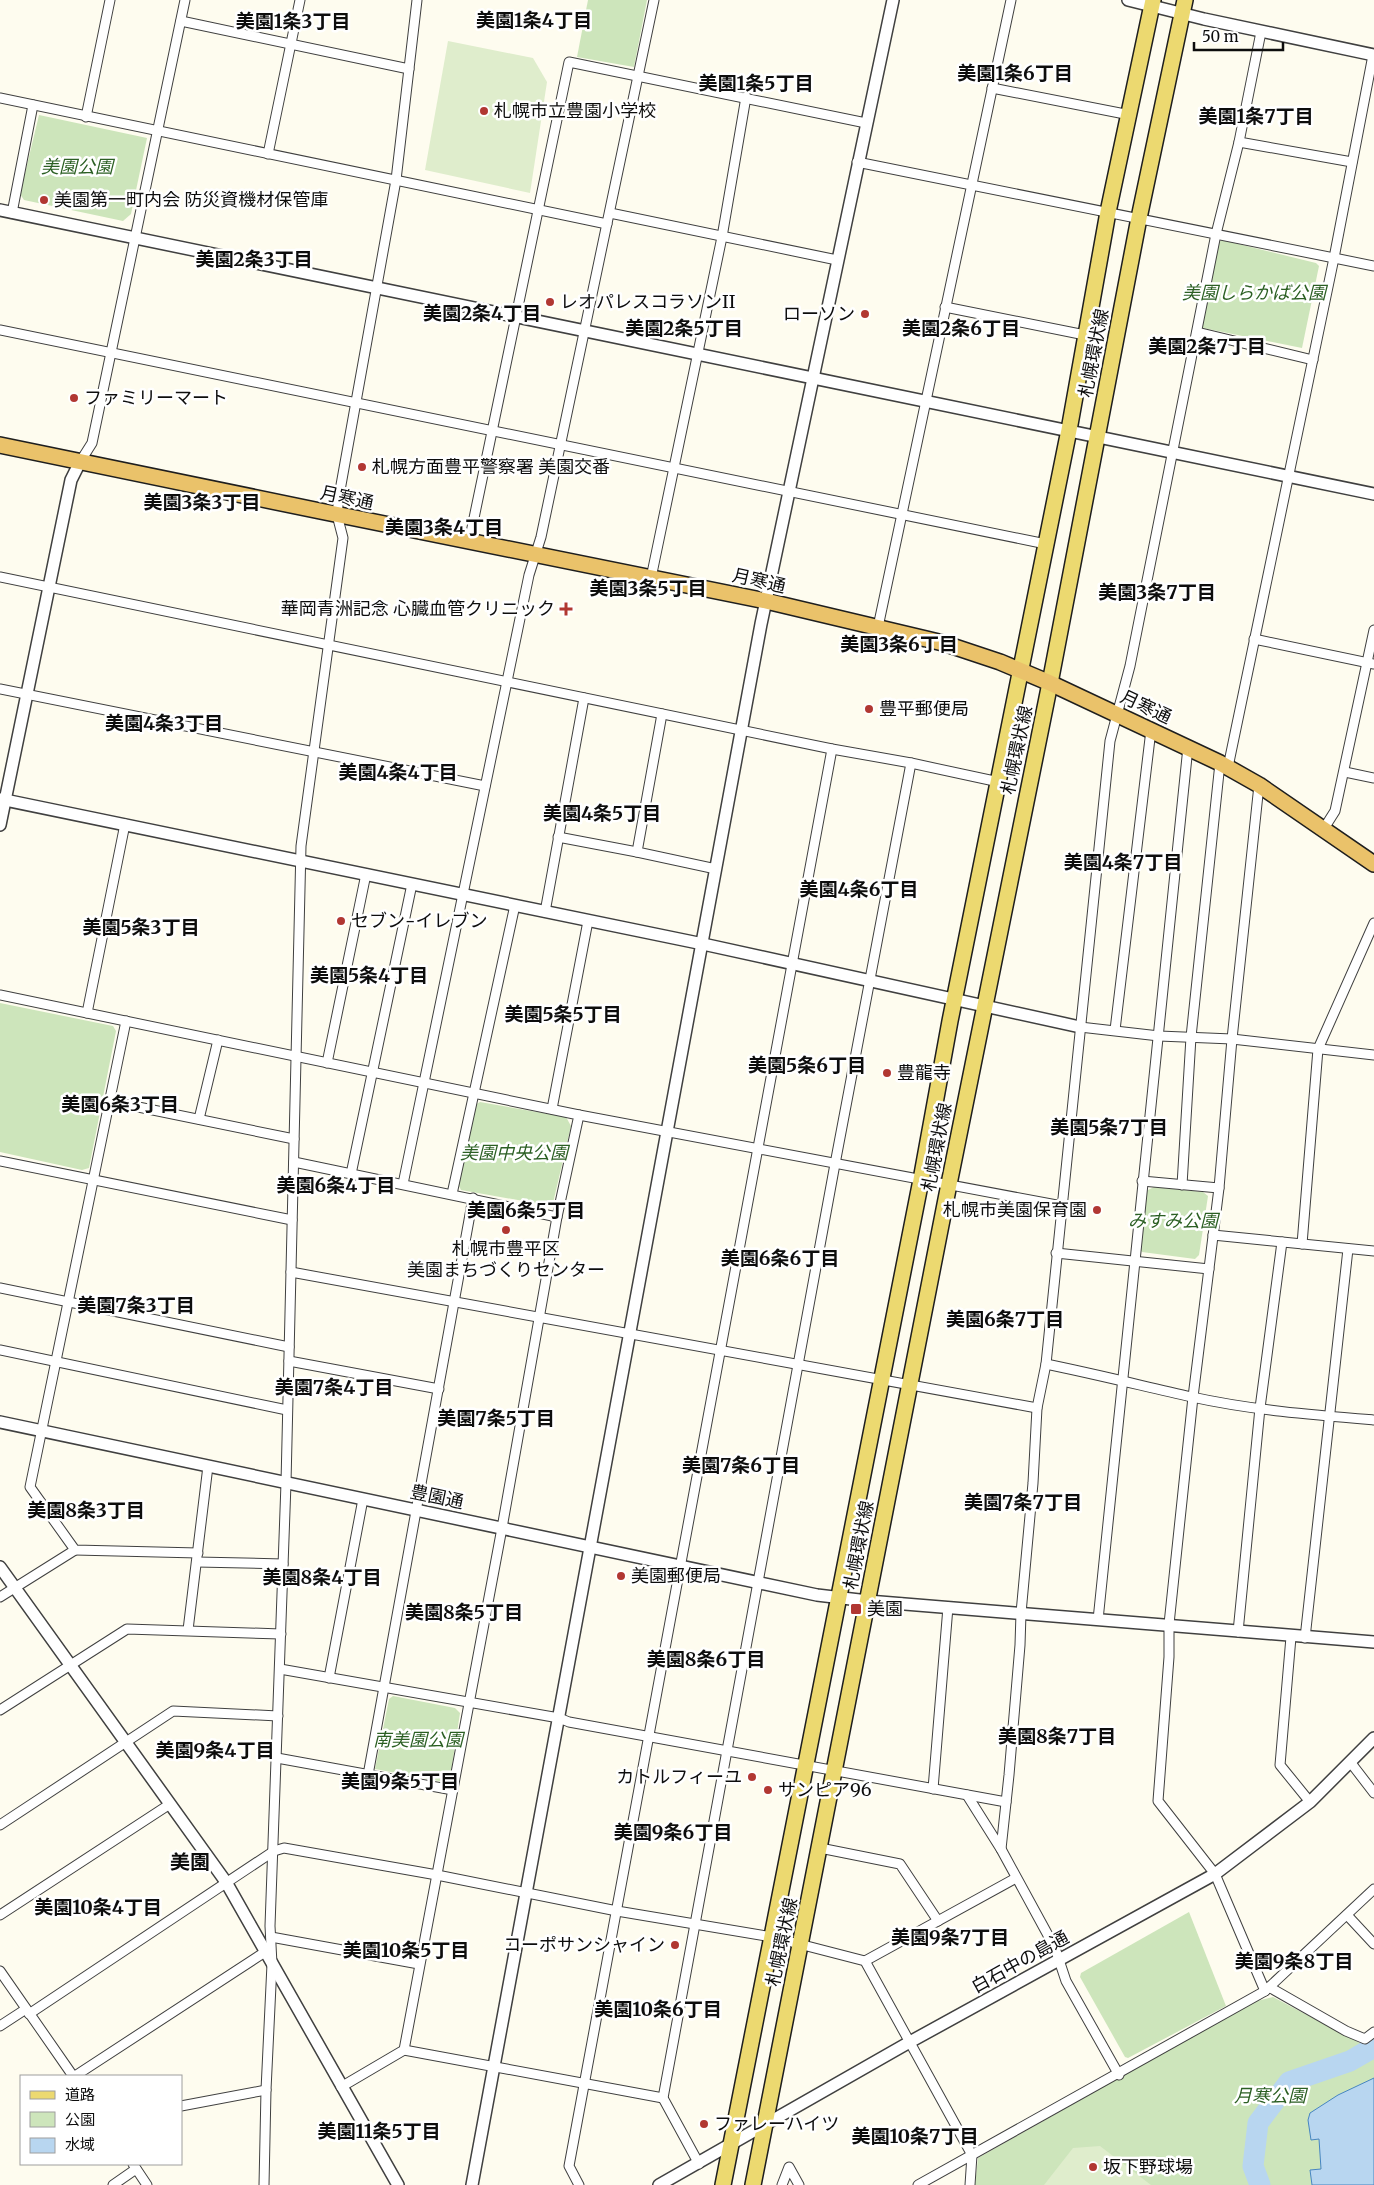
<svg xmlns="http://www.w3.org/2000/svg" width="1374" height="2185" viewBox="0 0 1374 2185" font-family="Merriweather,'Noto Sans JP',serif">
	<rect width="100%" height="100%" fill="#fefcef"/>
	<g fill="#cde5bb">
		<path d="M588,0H647L634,67L577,57Z"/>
		<path d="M39,115L147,138L131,214L123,221L24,200L20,194Z"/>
		<path d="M1222,240L1316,263L1319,266L1302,348L1203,328L1201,325L1218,243Z"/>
		<path d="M0,1003L113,1026L116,1031L89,1168L82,1170L0,1152Z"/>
		<path d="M480,1102L566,1117L571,1126L553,1203L546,1205L461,1190L458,1184L475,1105Z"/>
		<path d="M1154,1187L1203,1192L1208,1196L1199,1255L1195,1259L1142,1252L1138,1246L1146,1191Z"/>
		<path d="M393,1696L455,1708L460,1713L450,1779L444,1782L375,1769L389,1699Z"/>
		<path d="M1189,1912L1226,2006L1128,2058L1125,2057L1080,1977L1081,1973Z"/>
		<path d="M1273,1997L1360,2043L1365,2044L1374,2038V2185H975L978,2158L1253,2002Z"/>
	</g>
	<g fill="#dfedcc">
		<path d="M448,41L533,58L547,82L530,193L425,170Z"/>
		<path d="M1100,2146L1151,2185H1044L1073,2148Z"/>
	</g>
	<path fill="#b8d6f0" stroke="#4685c1" d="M1374,2078V2185H1312L1310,2170L1321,2169L1319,2139L1311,2140L1308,2120L1310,2113L1338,2095Z"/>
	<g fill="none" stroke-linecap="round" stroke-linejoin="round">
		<path stroke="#b8d6f0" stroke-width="21" d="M1260,2185L1253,2166L1258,2123L1289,2082L1350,2061L1374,2047"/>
		<g stroke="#404040" stroke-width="11">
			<g id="minor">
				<path d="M181,21L409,69"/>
				<path d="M992,88L1130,115"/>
				<path d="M0,98L607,224"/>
				<path d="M86,117L110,0"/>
				<path d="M1239,142L1352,162"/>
				<path d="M268,154L300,0"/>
				<path d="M857,162L1374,266"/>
				<path d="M12,213L33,105"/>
				<path d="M610,213L837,260"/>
				<path d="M945,307L1085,335"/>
				<path d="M0,330C349,402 698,472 1046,544"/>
				<path d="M1197,332L1313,360"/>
				<path d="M80,462L92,443L185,0"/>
				<path d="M469,542L569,62L866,123"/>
				<path d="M0,577L832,749L911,763L999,782"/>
				<path d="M651,578L722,237L746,97"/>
				<path d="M878,627L1011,0"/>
				<path d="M1254,639L1374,664"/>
				<path d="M0,689L485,786"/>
				<path d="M662,714L637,852L716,869"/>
				<path d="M1228,767L1334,258L1373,55"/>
				<path d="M1345,772L1374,778"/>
				<path d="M1259,785L1232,1039L1219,1188L1193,1397L1169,1624V1657L1158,1801L1215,1874L1265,1991"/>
				<path d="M1323,830L1335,811L1374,630"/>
				<path d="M558,837L637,852"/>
				<path d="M545,912L584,698"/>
				<path d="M0,995L579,1115L557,1217L502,1528L404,2050L341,2087"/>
				<path d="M87,1013L125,824"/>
				<path d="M126,1021L30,1487L75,1550L198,1553"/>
				<path d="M1080,1027L1159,1036L1232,1039L1374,1055"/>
				<path d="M1115,1030L1151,730"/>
				<path d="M327,1063L366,874"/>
				<path d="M109,1101L294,1139"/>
				<path d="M552,1109L588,921"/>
				<path d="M579,1115L1062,1206"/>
				<path d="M199,1119L218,1040"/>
				<path d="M0,1161L292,1220"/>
				<path d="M294,1162L557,1217"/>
				<path d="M351,1174L412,884"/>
				<path d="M1142,1181L1219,1188"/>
				<path d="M403,1184L529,575L541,537L654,0"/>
				<path d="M1182,1185L1191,1037L1220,763"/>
				<path d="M452,1194L515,905"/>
				<path d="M1213,1235L1374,1251"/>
				<path d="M1302,1244L1318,1049L1374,923"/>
				<path d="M1056,1253L1209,1269"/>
				<path d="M291,1272L1037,1408"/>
				<path d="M0,1288L289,1347"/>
				<path d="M0,1350L287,1410"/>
				<path d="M289,1361L439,1389"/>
				<path d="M1046,1364C1095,1374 1143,1386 1192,1397C1251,1410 1313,1415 1374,1420"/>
				<path d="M197,1562L283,1564"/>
				<path d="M0,1597L75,1550"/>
				<path d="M1098,1620L1188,747"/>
				<path d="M188,1630L208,1466"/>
				<path d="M1238,1632L1260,1408L1282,1242"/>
				<path d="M1291,1637L1280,1765L1310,1802"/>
				<path d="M1305,1638L1348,1249"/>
				<path d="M280,1669L559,1718L569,1722L1006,1802"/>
				<path d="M329,1678L363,1499"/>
				<path d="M0,1710L127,1629L281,1634"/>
				<path d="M277,1758L453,1790"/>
				<path d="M1351,1763L1374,1793"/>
				<path d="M368,1775L473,1198"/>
				<path d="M933,1789L948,1607"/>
				<path d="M967,1795L1001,1849L1055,1948L1066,1981L1119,2075"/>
				<path d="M0,1825L173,1711L278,1716"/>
				<path d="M820,1848L900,1864L938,1921"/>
				<path d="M1001,1849L1009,1775L1020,1645L1021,1613L1033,1483L1037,1408L1046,1364L1110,741L1130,666L1216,234L1239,142L1261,32"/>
				<path d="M0,1915L170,1804"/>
				<path d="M1347,1915L1374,1944"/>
				<path d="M271,1937L419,1964"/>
				<path d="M865,1961L1016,1878"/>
				<path d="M0,1971L73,2076"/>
				<path d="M1269,1987L1346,2031L1365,2039L1374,2032"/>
				<path d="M29,2014L274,1851L284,1848L437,1875L617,1911L772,1937L865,1961L972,2155L970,2185"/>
				<path d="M0,2026L26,2009"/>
				<path d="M404,2050L663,2098"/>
				<path d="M75,2076L265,1952"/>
				<path d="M181,2106L266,2090"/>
				<path d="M133,2164L147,2185"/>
				<path d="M699,2164L663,2098L835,1164L911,763"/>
				<path d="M113,2185L136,2169"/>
				<path d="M264,2185L266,2090L272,1964L270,1926L286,1483L301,846L343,538L337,515L339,496L396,180L417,0"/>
				<path d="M579,2185L569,2166L832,749"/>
				<path d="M782,2185L789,2167L799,2185"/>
				<path d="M918,2185L1265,1991L1374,1889"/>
			</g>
		</g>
		<g stroke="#404040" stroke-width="14">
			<g id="tertiary">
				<path d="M1128,0L1204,19L1374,55"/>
				<path d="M0,210L1374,494"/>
				<path d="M0,799L703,944L1080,1027"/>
				<path d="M0,825L71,480L80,462"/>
				<path d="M0,1422L817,1595L868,1601L1374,1642"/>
				<path d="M0,1567L226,1882L398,2185"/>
				<path d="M472,2185L761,624L893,0"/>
				<path d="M659,2185L908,2043L1215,1874L1310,1802L1374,1738"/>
			</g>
		</g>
		<g stroke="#1e1e1e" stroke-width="18">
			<g id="primary">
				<path d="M723,2185L921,1180L950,1021L1069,430L1108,212L1153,0"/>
				<path d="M753,2185L949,1184L1050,683L1139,218L1185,0"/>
			</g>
		</g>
		<g stroke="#1e1e1e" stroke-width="18">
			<path id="trunk" d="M0,445L320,511L766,601L943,643L1000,662L1050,683L1220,763L1259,785L1374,864"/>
		</g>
		<use href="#minor" stroke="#fff" stroke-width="9"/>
		<use href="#tertiary" stroke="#fff" stroke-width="11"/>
		<use href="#primary" stroke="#ecd970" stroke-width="15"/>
		<use href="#trunk" stroke="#eac26a" stroke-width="15"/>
	</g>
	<g fill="#b13732" stroke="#fff" stroke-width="2">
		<circle cx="484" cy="111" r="5"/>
		<circle cx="44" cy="200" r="5"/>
		<circle cx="550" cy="302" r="5"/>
		<circle cx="865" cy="314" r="5"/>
		<circle cx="74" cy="398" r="5"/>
		<circle cx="362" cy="467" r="5"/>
		<path d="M563.5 601.5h5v5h5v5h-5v5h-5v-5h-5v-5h5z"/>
		<circle cx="869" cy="709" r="5"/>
		<circle cx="341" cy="921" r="5"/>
		<circle cx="887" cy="1073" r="5"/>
		<circle cx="1097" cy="1210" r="5"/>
		<circle cx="506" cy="1230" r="5"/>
		<circle cx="621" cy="1576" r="5"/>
		<rect x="850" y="1603" width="12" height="12" rx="2.5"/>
		<circle cx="752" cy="1777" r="5"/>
		<circle cx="768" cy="1790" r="5"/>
		<circle cx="675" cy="1945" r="5"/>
		<circle cx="704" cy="2124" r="5"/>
		<circle cx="1093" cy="2167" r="5"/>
	</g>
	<g text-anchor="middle" stroke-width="5" stroke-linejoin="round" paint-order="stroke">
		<g font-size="18" fill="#0d0d0d" stroke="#fff" text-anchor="start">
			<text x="494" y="117">札幌市立豊園小学校</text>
			<text x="54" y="206">美園第一町内会 防災資機材保管庫</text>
			<text x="560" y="308">レオパレスコラソンII</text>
			<text x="855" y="320" text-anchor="end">ローソン</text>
			<text x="84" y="404">ファミリーマート</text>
			<text x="372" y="473">札幌方面豊平警察署 美園交番</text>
			<text x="555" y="615" text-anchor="end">華岡青洲記念 心臓血管クリニック</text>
			<text x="879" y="715">豊平郵便局</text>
			<text x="351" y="927">セブン-イレブン</text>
			<text x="897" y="1079">豊龍寺</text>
			<text x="1087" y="1216" text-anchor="end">札幌市美園保育園</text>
			<text x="506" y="1255" text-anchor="middle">札幌市豊平区<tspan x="506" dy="21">美園まちづくりセンター</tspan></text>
			<text x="631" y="1582">美園郵便局</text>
			<text x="867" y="1615">美園</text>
			<text x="742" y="1783" text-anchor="end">カトルフィーユ</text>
			<text x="778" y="1796">サンピア96</text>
			<text x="665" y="1951" text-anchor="end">コーポサンシャイン</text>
			<text x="714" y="2130">ファレーハイツ</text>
			<text x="1103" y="2173">坂下野球場</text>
		</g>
		<g font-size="18" font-style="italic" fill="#2b5f23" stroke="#fff">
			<text x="77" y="173">美園公園</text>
			<text x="1254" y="299">美園しらかば公園</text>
			<text x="514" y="1159">美園中央公園</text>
			<text x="1173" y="1227">みすみ公園</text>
			<text x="418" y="1746">南美園公園</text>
			<text x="1270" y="2102">月寒公園</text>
		</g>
		<g font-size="18" fill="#0d0d0d" stroke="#fff">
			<text transform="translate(1094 353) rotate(-79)" y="6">札幌環状線</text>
			<text transform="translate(347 498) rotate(12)" y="6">月寒通</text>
			<text transform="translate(759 581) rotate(13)" y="6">月寒通</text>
			<text transform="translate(1146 707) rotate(25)" y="6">月寒通</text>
			<text transform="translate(1017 750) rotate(-78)" y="6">札幌環状線</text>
			<text transform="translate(937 1147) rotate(-79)" y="6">札幌環状線</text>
			<text transform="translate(437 1497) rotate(12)" y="6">豊園通</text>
			<text transform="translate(859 1545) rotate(-79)" y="6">札幌環状線</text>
			<text transform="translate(782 1942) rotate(-78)" y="6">札幌環状線</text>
			<text transform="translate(1020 1962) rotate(-29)" y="6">白石中の島通</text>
		</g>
		<g font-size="19" font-weight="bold" fill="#0d0d0d" stroke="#fff">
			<text x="534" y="27">美園1条4丁目</text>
			<text x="293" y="28">美園1条3丁目</text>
			<text x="1015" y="80">美園1条6丁目</text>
			<text x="756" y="90">美園1条5丁目</text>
			<text x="1256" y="123">美園1条7丁目</text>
			<text x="254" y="266">美園2条3丁目</text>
			<text x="482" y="320">美園2条4丁目</text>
			<text x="684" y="335">美園2条5丁目</text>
			<text x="961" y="335">美園2条6丁目</text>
			<text x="1207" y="353">美園2条7丁目</text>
			<text x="202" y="509">美園3条3丁目</text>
			<text x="444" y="534">美園3条4丁目</text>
			<text x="648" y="595">美園3条5丁目</text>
			<text x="1157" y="599">美園3条7丁目</text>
			<text x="899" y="651">美園3条6丁目</text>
			<text x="164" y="730">美園4条3丁目</text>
			<text x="398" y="779">美園4条4丁目</text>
			<text x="602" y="820">美園4条5丁目</text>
			<text x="1123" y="869">美園4条7丁目</text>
			<text x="859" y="896">美園4条6丁目</text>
			<text x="141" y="934">美園5条3丁目</text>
			<text x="369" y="982">美園5条4丁目</text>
			<text x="563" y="1021">美園5条5丁目</text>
			<text x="807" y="1072">美園5条6丁目</text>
			<text x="120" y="1111">美園6条3丁目</text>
			<text x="1109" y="1134">美園5条7丁目</text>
			<text x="336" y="1192">美園6条4丁目</text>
			<text x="526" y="1217">美園6条5丁目</text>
			<text x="780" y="1265">美園6条6丁目</text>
			<text x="136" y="1312">美園7条3丁目</text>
			<text x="1005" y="1326">美園6条7丁目</text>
			<text x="334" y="1394">美園7条4丁目</text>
			<text x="496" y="1425">美園7条5丁目</text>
			<text x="741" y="1472">美園7条6丁目</text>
			<text x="1023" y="1509">美園7条7丁目</text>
			<text x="86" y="1517">美園8条3丁目</text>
			<text x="322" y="1584">美園8条4丁目</text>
			<text x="464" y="1619">美園8条5丁目</text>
			<text x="706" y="1666">美園8条6丁目</text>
			<text x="1057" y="1743">美園8条7丁目</text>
			<text x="215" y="1757">美園9条4丁目</text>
			<text x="400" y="1788">美園9条5丁目</text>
			<text x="673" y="1839">美園9条6丁目</text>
			<text x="98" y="1914">美園10条4丁目</text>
			<text x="950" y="1944">美園9条7丁目</text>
			<text x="406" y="1957">美園10条5丁目</text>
			<text x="1294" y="1968">美園9条8丁目</text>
			<text x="658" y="2016">美園10条6丁目</text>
			<text x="379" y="2138">美園11条5丁目</text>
			<text x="915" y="2143">美園10条7丁目</text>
		</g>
		<g font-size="20" font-weight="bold" fill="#0d0d0d" stroke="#fff">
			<text x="190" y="1869">美園</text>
		</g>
	</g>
	<rect x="20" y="2075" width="162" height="90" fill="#ffffff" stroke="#9e9e9e"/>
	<rect x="30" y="2091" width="25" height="8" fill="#ecd970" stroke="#9e9e9e"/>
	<text x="65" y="2100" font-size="15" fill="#0d0d0d">道路</text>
	<rect x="30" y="2112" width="25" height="15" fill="#cde5bb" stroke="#9e9e9e"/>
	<text x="65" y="2125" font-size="15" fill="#0d0d0d">公園</text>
	<rect x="30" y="2138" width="25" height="15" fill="#b8d6f0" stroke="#9e9e9e"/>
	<text x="65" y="2150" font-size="15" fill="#0d0d0d">水域</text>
	<path d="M1194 42v8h89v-8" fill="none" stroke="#0d0d0d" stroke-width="2.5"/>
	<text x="1202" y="42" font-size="15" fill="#0d0d0d" stroke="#ffffff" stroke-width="4" paint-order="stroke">50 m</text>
</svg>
